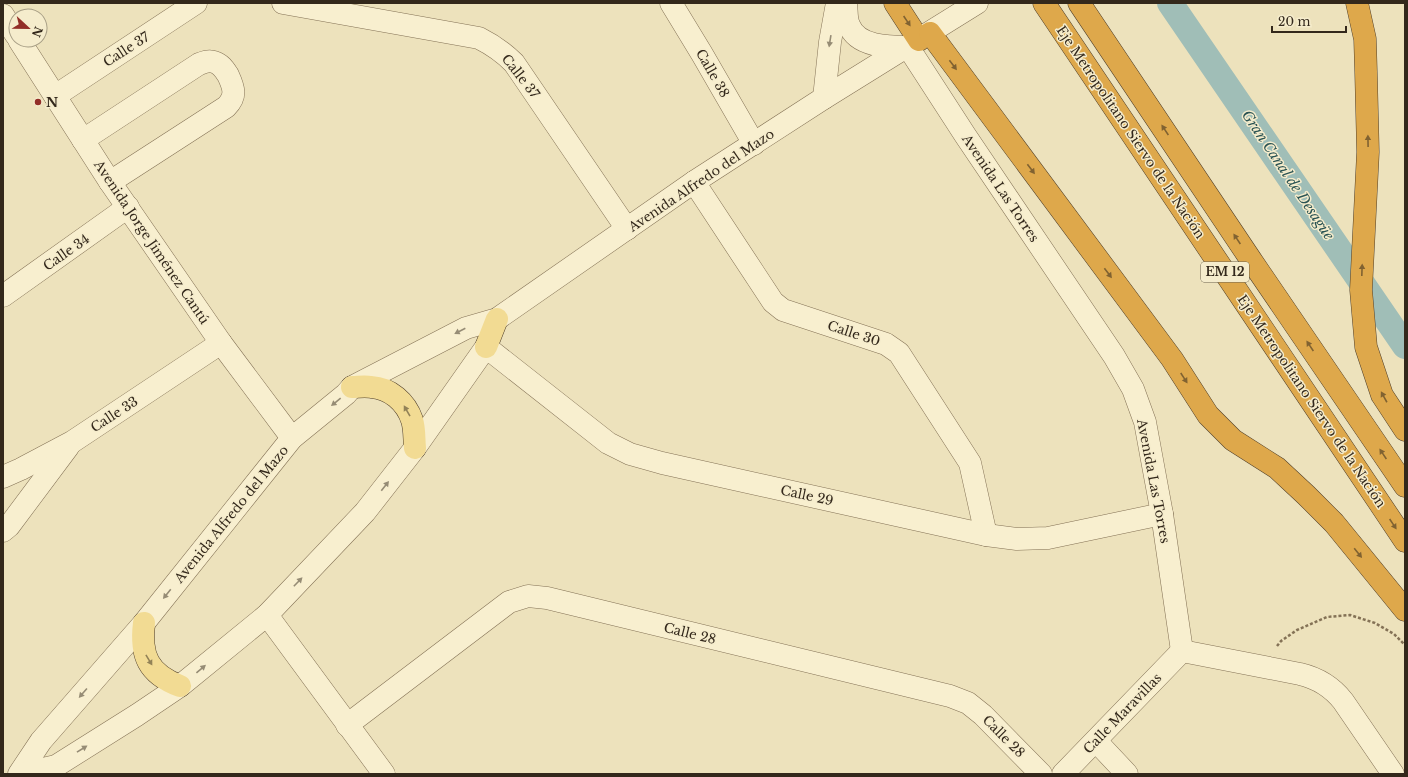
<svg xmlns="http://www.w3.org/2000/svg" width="1408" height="777" viewBox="0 0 1408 777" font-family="'Libre Baskerville',serif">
	<rect width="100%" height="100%" fill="#ede2bc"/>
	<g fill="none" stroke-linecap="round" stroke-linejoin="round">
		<path stroke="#a0beb7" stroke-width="26" d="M1170,3L1405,346"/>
		<g stroke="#847256" stroke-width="23">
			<g id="minor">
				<path d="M283,3L479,38C493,45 503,52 514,63L627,229"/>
				<path d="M671,3L702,54L754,144"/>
				<path d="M846,3C847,10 846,19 849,25C857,47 889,47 908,47"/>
				<path d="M3,15L16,35"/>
				<path d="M19,40L110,182L221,343L292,438"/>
				<path d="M908,47L965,135L1114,356L1133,389L1145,422L1162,514L1182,651"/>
				<path d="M55,96L196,3"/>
				<path d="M824,98L830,42L837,3"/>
				<path d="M83,140L199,64C204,62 209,60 214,62C221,64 224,69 228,75C234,88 237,96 226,107L110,182"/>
				<path d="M694,182L773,302L783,310L886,344L899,353L970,463L986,535"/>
				<path d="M3,296L128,207"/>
				<path d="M3,477L21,469L72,442L221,343"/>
				<path d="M3,531L9,526L68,447"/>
				<path d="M267,615L384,774"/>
				<path d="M1182,651L1300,674C1317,678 1332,687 1343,701L1393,774"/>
				<path d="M347,725L509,602L528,596L547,598L950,696L968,703L983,715L1041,774"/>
				<path d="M1096,741L1127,774"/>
				<path d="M19,774L41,741L144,623L292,438L346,394L352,387L466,328L497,319L694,182L824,98L977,3"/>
				<path d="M21,774L56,766L137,715L180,686L267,615L365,512L415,448L486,347L608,443L630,454L662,463L986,535L1017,539L1048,538L1162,514"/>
				<path d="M1063,774L1182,651"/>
			</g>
		</g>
		<g stroke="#51402b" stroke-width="23">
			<g id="major">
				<path d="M486,347L497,319"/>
				<path d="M352,387C358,387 365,386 371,387C390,388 406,402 412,420C415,429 414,439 415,448"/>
				<path d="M144,623C140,655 148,674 180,686"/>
			</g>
		</g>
		<g stroke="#51402b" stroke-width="23">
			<g id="highway">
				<path d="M895,3L919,40"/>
				<path d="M1044,3L1405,541"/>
				<path d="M1079,3L1251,260L1405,486"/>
				<path d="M1357,3L1365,39L1366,72L1368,152L1361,290L1366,347L1382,395L1405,430"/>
				<path d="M930,33L1172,359L1208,415L1233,440L1277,468L1306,495L1334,523L1405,610"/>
			</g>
		</g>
		<path stroke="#847256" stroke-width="2.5" stroke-dasharray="3 2" stroke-linecap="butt" d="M1277,646L1281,641L1297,630L1327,617L1350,615L1375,623L1394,634L1405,645"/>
		<use href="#minor" stroke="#f8efcf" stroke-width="22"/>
		<use href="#major" stroke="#f2db93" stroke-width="22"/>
		<use href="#highway" stroke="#dea84b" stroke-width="22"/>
	</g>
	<defs><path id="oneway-solid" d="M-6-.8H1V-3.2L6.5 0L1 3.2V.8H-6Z"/></defs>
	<g fill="#806231">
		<use href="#oneway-solid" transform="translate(907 21) rotate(56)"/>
		<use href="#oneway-solid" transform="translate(953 65) rotate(53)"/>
		<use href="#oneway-solid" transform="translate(1165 130) rotate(-124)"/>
		<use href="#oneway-solid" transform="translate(1368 141) rotate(-91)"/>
		<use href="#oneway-solid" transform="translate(1031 169) rotate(53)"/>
		<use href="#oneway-solid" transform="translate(1237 239) rotate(-124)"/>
		<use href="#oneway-solid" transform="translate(1362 270) rotate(-88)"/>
		<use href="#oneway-solid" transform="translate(1108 273) rotate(53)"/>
		<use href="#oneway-solid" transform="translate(1310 346) rotate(-124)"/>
		<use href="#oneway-solid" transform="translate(1184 378) rotate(57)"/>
		<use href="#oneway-solid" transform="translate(1384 397) rotate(-119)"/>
		<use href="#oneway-solid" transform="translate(1383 454) rotate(-124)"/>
		<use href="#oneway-solid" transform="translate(1393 524) rotate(56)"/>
		<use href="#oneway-solid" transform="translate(1358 553) rotate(51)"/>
	</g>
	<g fill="#968c75">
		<use href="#oneway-solid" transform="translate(830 41) rotate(99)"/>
		<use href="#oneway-solid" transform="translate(460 331) rotate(153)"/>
		<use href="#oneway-solid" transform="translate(336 402) rotate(141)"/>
		<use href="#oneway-solid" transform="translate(385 486) rotate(-52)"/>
		<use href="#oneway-solid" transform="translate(298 582) rotate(-46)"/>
		<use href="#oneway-solid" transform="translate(167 594) rotate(129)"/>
		<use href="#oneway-solid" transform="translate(201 669) rotate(-40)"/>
		<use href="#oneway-solid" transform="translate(83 693) rotate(131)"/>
		<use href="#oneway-solid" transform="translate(82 749) rotate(-32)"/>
	</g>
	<g fill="#928257">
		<use href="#oneway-solid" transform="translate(407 411) rotate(-120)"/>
		<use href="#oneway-solid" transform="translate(149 660) rotate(59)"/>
	</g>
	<circle fill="#922e27" stroke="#f5eccc" stroke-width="1.5" cx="38" cy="102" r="4"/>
	<g text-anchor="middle" stroke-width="3" stroke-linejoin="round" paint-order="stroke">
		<rect fill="#f5eccc" stroke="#6d6350" stroke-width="1" x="1201" y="262" width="48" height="20" rx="3"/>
		<g font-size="12" font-weight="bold" fill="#33281b">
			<text x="1225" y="276">EM 12</text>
		</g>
		<g font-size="13" fill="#33281b" stroke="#f5eccc">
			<text transform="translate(126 49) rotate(-33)" y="5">Calle 37</text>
			<text transform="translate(713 73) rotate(60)" y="5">Calle 38</text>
			<text transform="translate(521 76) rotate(52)" y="5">Calle 37</text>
			<text transform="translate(1131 132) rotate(56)" y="5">Eje Metropolitano Siervo de la Nación</text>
			<text transform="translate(701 180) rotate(-34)" y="5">Avenida Alfredo del Mazo</text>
			<text transform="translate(1001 188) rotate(56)" y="5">Avenida Las Torres</text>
			<text transform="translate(152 242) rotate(56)" y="5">Avenida Jorge Jiménez Cantú</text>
			<text transform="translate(66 252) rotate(-35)" y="5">Calle 34</text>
			<text transform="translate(854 333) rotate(18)" y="5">Calle 30</text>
			<text transform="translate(1312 401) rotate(56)" y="5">Eje Metropolitano Siervo de la Nación</text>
			<text transform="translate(114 414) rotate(-33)" y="5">Calle 33</text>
			<text transform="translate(1154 481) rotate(79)" y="5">Avenida Las Torres</text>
			<text transform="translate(807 495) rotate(12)" y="5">Calle 29</text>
			<text transform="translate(231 514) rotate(-51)" y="5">Avenida Alfredo del Mazo</text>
			<text transform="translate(690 633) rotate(14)" y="5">Calle 28</text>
			<text transform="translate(1122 713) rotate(-46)" y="5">Calle Maravillas</text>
			<text transform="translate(1004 736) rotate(45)" y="5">Calle 28</text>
		</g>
		<g font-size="13" font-weight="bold" fill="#33281b" stroke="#f5eccc" text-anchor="start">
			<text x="46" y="107">N</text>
		</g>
		<g font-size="14" font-style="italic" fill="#2a5353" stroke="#f5eccc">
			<text transform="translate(1288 175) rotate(56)" y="5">Gran Canal de Desagüe</text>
		</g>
	</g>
	<rect width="1408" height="777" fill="none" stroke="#33281b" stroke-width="8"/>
	<g transform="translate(28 28) rotate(112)"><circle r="19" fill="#f5eccc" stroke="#a79e85"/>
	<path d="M0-3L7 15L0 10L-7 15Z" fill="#922e27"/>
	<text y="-6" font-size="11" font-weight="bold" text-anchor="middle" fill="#33281b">N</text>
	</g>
	<path d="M1272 26v6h74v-6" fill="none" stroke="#33281b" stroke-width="2"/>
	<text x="1278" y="26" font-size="12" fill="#33281b" stroke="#f5eccc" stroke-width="3" paint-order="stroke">20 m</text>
</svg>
